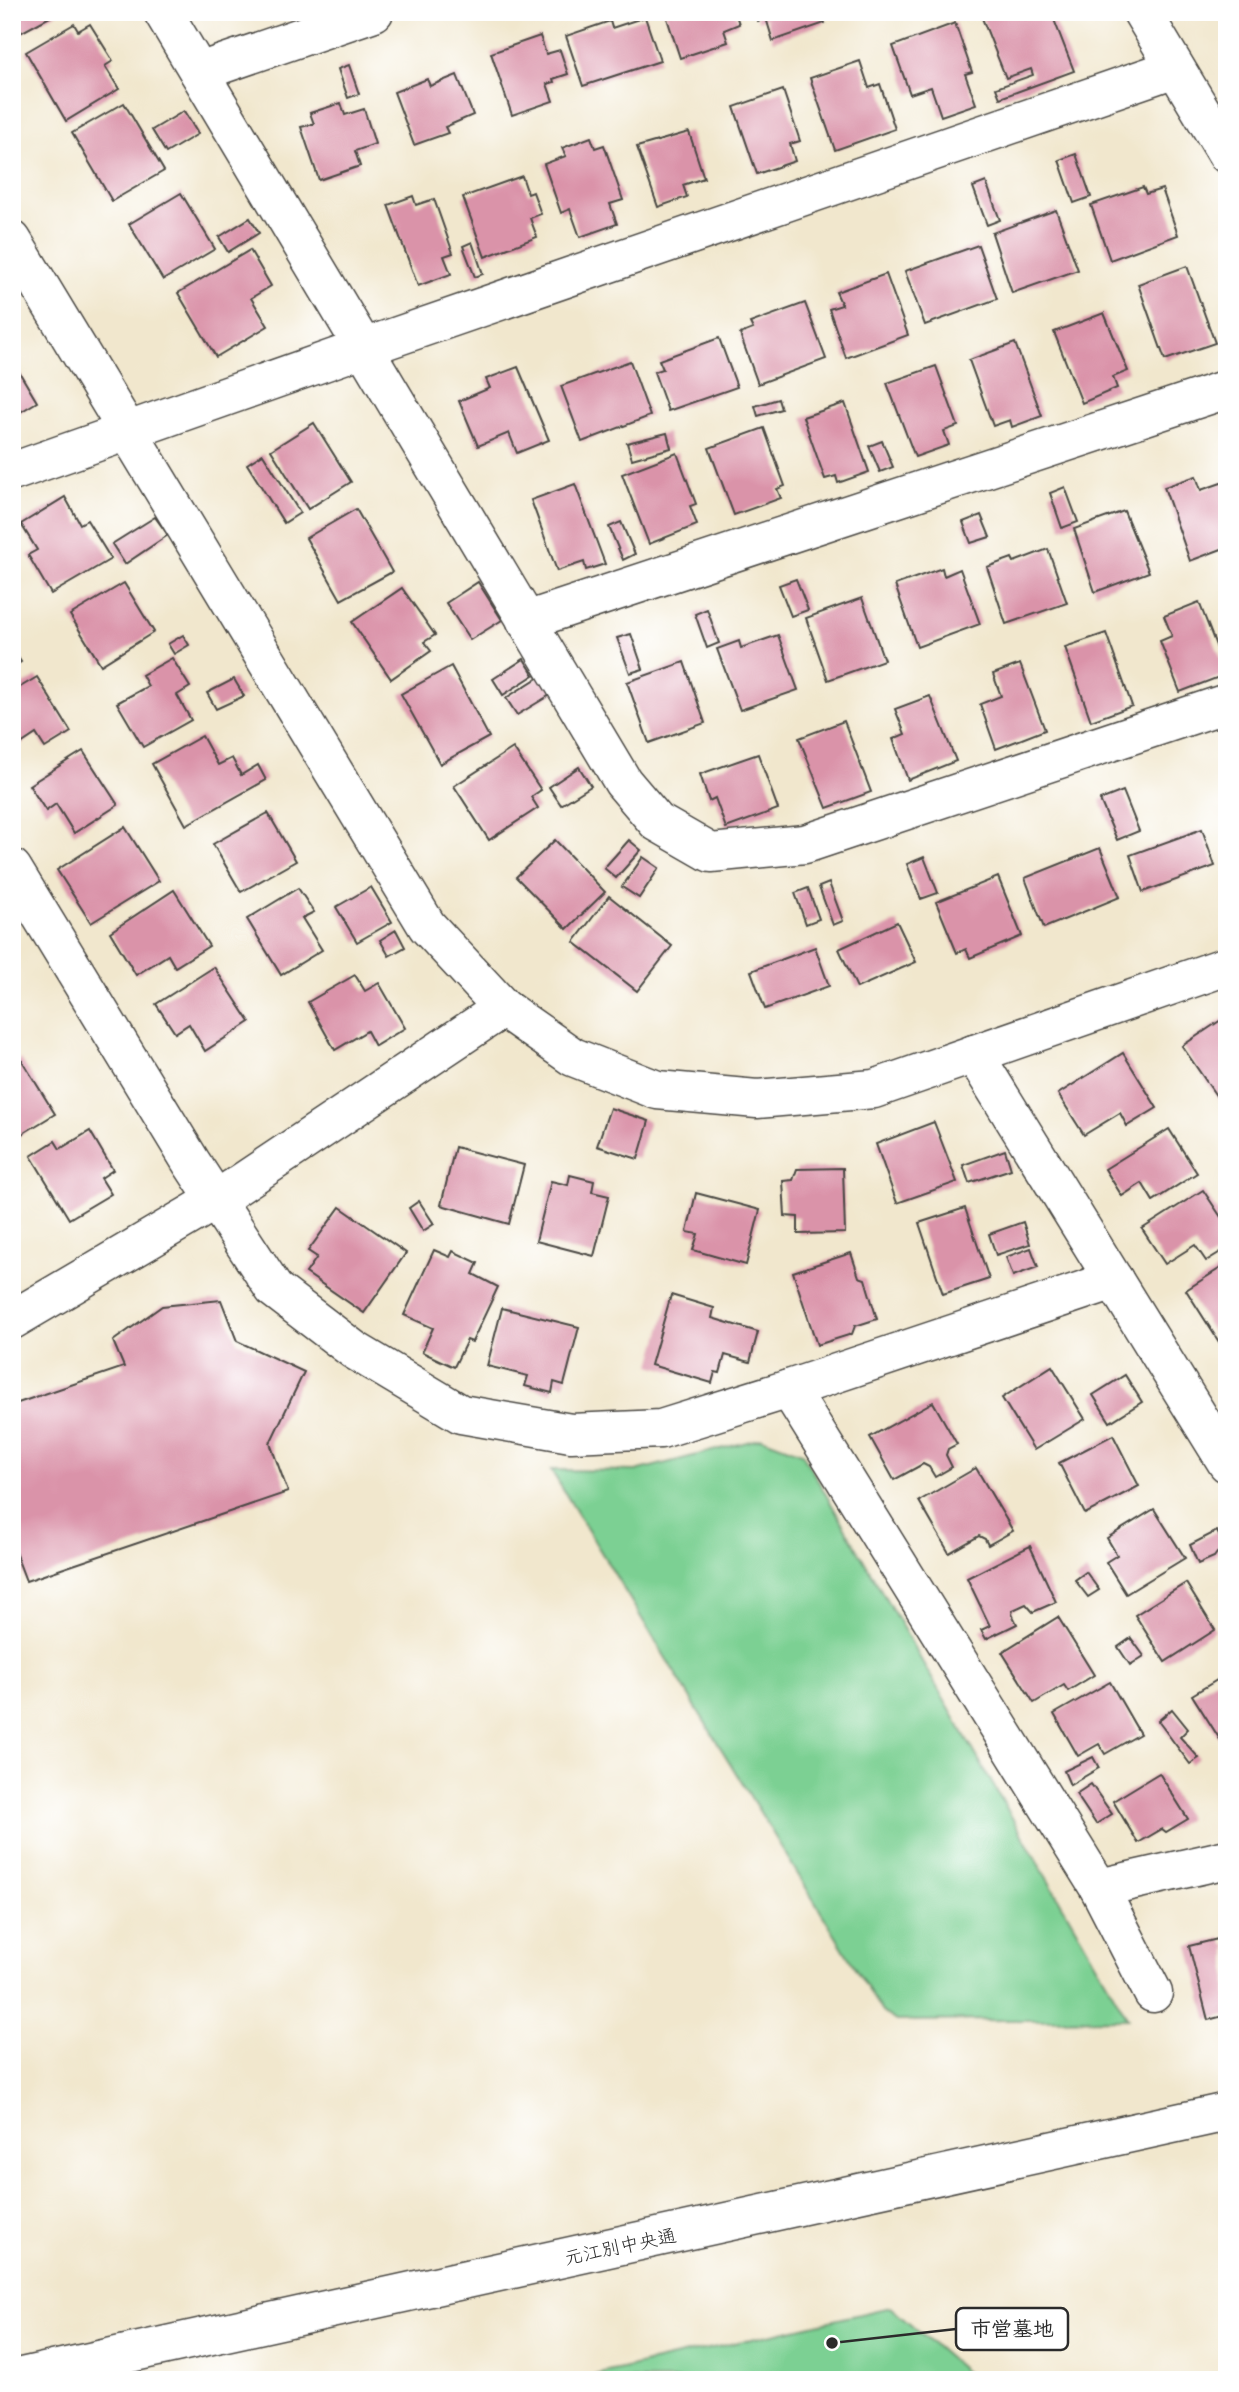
<svg xmlns="http://www.w3.org/2000/svg" width="1239" height="2392" viewBox="0 0 1239 2392" font-family="'Gochi Hand','Klee One',sans-serif">
	<rect width="100%" height="100%" fill="#fff"/>
	<filter id="ink" filterUnits="userSpaceOnUse"><feTurbulence type="fractalNoise" baseFrequency=".0143" numOctaves="2"/><feDisplacementMap in="SourceGraphic" scale="14" xChannelSelector="R" yChannelSelector="G"/><feConvolveMatrix kernelMatrix="1 2 1 2 8 2 1 2 1" color-interpolation-filters="sRGB"/></filter>
	<filter id="wash" filterUnits="userSpaceOnUse"><feTurbulence type="fractalNoise" baseFrequency=".00686" numOctaves="4" result="noise"/><feDisplacementMap in="SourceGraphic" scale="28" xChannelSelector="R" yChannelSelector="G"/><feGaussianBlur stdDeviation="1.57" result="paint"/><feColorMatrix in="noise" values="0 0 0 0 0 0 0 0 0 0 0 0 0 0 0 0 0 1.4 0 .05"/><feComposite in="paint" operator="in"/></filter>
	<g filter="url(#wash)">
		<rect width="100%" height="100%" fill="#f1e7cd"/>
		<g fill="#7cd093" stroke="#547e5f" stroke-width="2">
			<path d="M762,1438L802,1453L1128,2019L896,2021L882,2012L551,1470L636,1471Z"/>
			<path d="M890,2307L974,2380H574Z"/>
		</g>
		<g id="blocks">
			<g fill="#da93a9">
				<path d="M12,12H59L15,36L12,30Z"/>
				<path d="M665,12H735L739,24L724,30L728,42L680,58Z"/>
				<path d="M755,12H821L825,23L773,41L766,18L758,21Z"/>
				<path d="M983,12H1051L1074,71L1000,98L996,88L1033,75L1031,69L1006,78L980,13Z"/>
				<path d="M645,17L660,61L583,86L566,36L610,21L612,28Z"/>
				<path d="M955,23L972,72L965,74L976,104L941,116L931,87L910,94L893,46Z"/>
				<path d="M74,24L78,31L90,24L113,61L105,66L119,89L66,121L26,52Z"/>
				<path d="M540,36L546,54L560,50L568,74L553,79L554,82L547,84L553,101L512,115L491,53Z"/>
				<path d="M860,61L869,88L880,84L895,129L835,150L810,78Z"/>
				<path d="M349,65L359,94L348,98L338,69Z"/>
				<path d="M457,75L473,115L445,127L448,133L414,145L394,92L427,79L430,86Z"/>
				<path d="M783,90L800,141L790,144L795,161L757,174L734,107Z"/>
				<path d="M124,103L164,171L112,201L72,133Z"/>
				<path d="M341,103L345,115L364,109L375,144L355,151L360,166L319,180L301,127L314,124L310,113Z"/>
				<path d="M184,111L198,134L166,153L152,130Z"/>
				<path d="M689,132L704,178L683,185L687,197L658,207L637,147Z"/>
				<path d="M591,137L595,148L604,145L623,200L610,204L617,224L580,237L570,209L561,213L544,164L566,156L562,148Z"/>
				<path d="M1076,154L1091,197L1074,203L1059,160Z"/>
				<path d="M522,176L528,194L533,192L541,214L530,218L537,237L485,257L463,197Z"/>
				<path d="M986,182L1000,220L987,225L973,187Z"/>
				<path d="M1143,187L1146,194L1162,189L1178,235L1110,260L1091,205Z"/>
				<path d="M181,193L215,249L163,280L129,224Z"/>
				<path d="M413,196L416,205L434,199L453,253L444,256L451,274L418,286L388,205Z"/>
				<path d="M1056,210L1078,270L1012,293L992,233Z"/>
				<path d="M250,218L259,233L228,252L219,237Z"/>
				<path d="M472,242L483,274L475,277L463,246Z"/>
				<path d="M978,245L997,299L925,325L905,271Z"/>
				<path d="M250,250L271,286L251,298L268,326L216,357L178,293Z"/>
				<path d="M1187,266L1215,343L1165,360L1138,284Z"/>
				<path d="M886,274L908,335L846,358L829,309L842,305L836,292Z"/>
				<path d="M805,303L826,359L758,384L740,334L753,329L750,323Z"/>
				<path d="M1104,313L1128,371L1113,377L1117,388L1082,403L1054,332Z"/>
				<path d="M719,338L737,387L668,411L654,372L663,369L659,360Z"/>
				<path d="M1015,343L1042,416L1012,427L1010,420L993,426L969,360Z"/>
				<path d="M12,360L37,402L12,417Z"/>
				<path d="M630,361L650,416L582,442L561,386Z"/>
				<path d="M936,366L958,426L944,431L949,445L915,457L887,383Z"/>
				<path d="M518,367L549,440L517,453L509,433L478,446L459,401L490,388L486,379Z"/>
				<path d="M778,399L781,409L758,416L755,406Z"/>
				<path d="M845,403L869,472L838,483L836,476L825,479L803,417Z"/>
				<path d="M314,423L351,482L308,509L271,450Z"/>
				<path d="M764,428L785,486L777,489L781,498L734,515L709,448Z"/>
				<path d="M667,433L671,448L632,459L627,443Z"/>
				<path d="M882,441L893,467L880,472L869,446Z"/>
				<path d="M677,453L696,504L690,506L697,525L649,544L622,474Z"/>
				<path d="M263,454L300,513L284,523L247,464Z"/>
				<path d="M1196,476L1201,490L1227,481V547L1190,561L1164,487Z"/>
				<path d="M575,484L605,564L586,570L584,562L557,571L531,500Z"/>
				<path d="M1065,487L1078,522L1062,528L1050,493Z"/>
				<path d="M65,497L80,524L87,520L111,559L51,594L28,555L37,550L21,524Z"/>
				<path d="M356,509L392,572L341,600L306,538Z"/>
				<path d="M1124,511L1149,572L1095,592L1074,529Z"/>
				<path d="M981,515L990,537L971,543L963,522Z"/>
				<path d="M155,517L168,535L125,564L112,544Z"/>
				<path d="M621,522L635,554L623,560L609,527Z"/>
				<path d="M1048,549L1067,603L1006,624L987,567L1012,558L1014,562Z"/>
				<path d="M942,568L944,576L960,569L980,624L917,647L895,585Z"/>
				<path d="M796,579L808,610L791,616L779,585Z"/>
				<path d="M478,582L502,620L470,640L446,603Z"/>
				<path d="M124,583L154,632L101,665L70,615Z"/>
				<path d="M402,588L435,635L424,642L431,651L391,679L352,622Z"/>
				<path d="M862,598L884,660L828,680L806,618Z"/>
				<path d="M1199,602L1227,674L1180,692L1160,641L1172,636L1164,616Z"/>
				<path d="M707,609L719,643L707,648L695,614Z"/>
				<path d="M1106,633L1132,706L1091,721L1065,647Z"/>
				<path d="M631,634L643,669L630,673L617,638Z"/>
				<path d="M183,635L189,645L174,654L168,644Z"/>
				<path d="M778,635L798,690L740,710L717,649L739,641L741,648Z"/>
				<path d="M12,648L21,662L12,668Z"/>
				<path d="M172,658L190,687L177,695L191,720L143,747L117,703L148,686L142,675Z"/>
				<path d="M524,659L534,675L503,695L493,679Z"/>
				<path d="M684,662L705,723L649,743L627,682Z"/>
				<path d="M1020,664L1045,730L996,749L980,704L1001,696L993,674Z"/>
				<path d="M451,666L489,737L440,764L401,694Z"/>
				<path d="M544,674L555,692L517,715L506,698Z"/>
				<path d="M37,677L71,732L45,748L36,734L12,750V692Z"/>
				<path d="M234,679L244,696L216,709L207,693Z"/>
				<path d="M930,696L956,761L908,780L893,739L905,734L895,709Z"/>
				<path d="M844,721L871,792L827,808L799,738Z"/>
				<path d="M202,736L218,765L232,758L241,775L258,765L266,780L186,825L152,764Z"/>
				<path d="M513,748L541,790L531,797L538,808L489,840L454,786Z"/>
				<path d="M83,751L118,805L74,833L56,804L46,811L29,785Z"/>
				<path d="M758,754L778,809L726,828L715,798L709,801L700,774Z"/>
				<path d="M579,767L591,786L561,805L549,787Z"/>
				<path d="M1123,791L1139,831L1117,840L1100,800Z"/>
				<path d="M268,813L296,861L241,892L213,844Z"/>
				<path d="M125,827L159,881L91,923L57,870Z"/>
				<path d="M1202,829L1215,866L1143,892L1130,855Z"/>
				<path d="M555,840L605,892L567,929L516,877Z"/>
				<path d="M629,840L641,850L616,878L604,868Z"/>
				<path d="M1100,848L1120,897L1044,928L1025,878Z"/>
				<path d="M643,857L659,868L639,898L622,887Z"/>
				<path d="M924,857L938,893L921,899L907,864Z"/>
				<path d="M998,877L1022,936L970,958L966,949L957,953L936,902Z"/>
				<path d="M829,883L843,921L833,925L819,887Z"/>
				<path d="M371,887L392,922L357,942L336,907Z"/>
				<path d="M298,888L314,912L302,918L322,950L281,975L247,919Z"/>
				<path d="M808,888L819,919L806,924L795,893Z"/>
				<path d="M174,890L209,946L175,967L168,955L136,975L110,932Z"/>
				<path d="M609,896L672,946L637,991L574,942Z"/>
				<path d="M897,922L916,962L857,988L839,949Z"/>
				<path d="M396,930L405,947L389,956L380,940Z"/>
				<path d="M815,947L829,986L765,1009L751,971Z"/>
				<path d="M214,967L250,1022L205,1051L189,1024L175,1033L156,1004Z"/>
				<path d="M355,975L365,991L379,983L405,1028L375,1046L367,1031L335,1050L308,1002Z"/>
				<path d="M1227,1016V1095L1219,1100L1182,1046Z"/>
				<path d="M1123,1053L1157,1108L1127,1126L1120,1113L1084,1135L1058,1094Z"/>
				<path d="M21,1059L55,1114L12,1140V1064Z"/>
				<path d="M610,1108L649,1121L638,1159L597,1146Z"/>
				<path d="M934,1122L957,1182L897,1203L876,1144Z"/>
				<path d="M1169,1129L1197,1173L1153,1201L1142,1183L1122,1196L1105,1169Z"/>
				<path d="M90,1131L113,1170L101,1178L111,1194L69,1219L31,1156L55,1141L60,1149Z"/>
				<path d="M455,1147L524,1165L509,1224L441,1205Z"/>
				<path d="M1005,1150L1011,1169L969,1183L963,1165Z"/>
				<path d="M843,1168L845,1233L798,1234V1217L785,1216L783,1181L793,1180L797,1169Z"/>
				<path d="M570,1175L594,1181L592,1192L609,1196L594,1256L536,1241L551,1181L568,1185Z"/>
				<path d="M1203,1190L1227,1226V1248L1206,1261L1195,1245L1165,1264L1142,1229Z"/>
				<path d="M696,1193L760,1210L746,1265L693,1250L698,1234L687,1232Z"/>
				<path d="M419,1201L434,1224L423,1231L409,1208Z"/>
				<path d="M340,1207L406,1253L364,1313L306,1273L317,1257L308,1251Z"/>
				<path d="M965,1208L989,1279L943,1294L919,1223Z"/>
				<path d="M1023,1222L1030,1244L996,1255L989,1234Z"/>
				<path d="M1031,1248L1038,1267L1013,1276L1006,1257Z"/>
				<path d="M434,1250L450,1257L453,1251L478,1263L473,1274L498,1287L472,1342L467,1340L454,1367L422,1352L433,1328L404,1315Z"/>
				<path d="M851,1253L859,1277L865,1279L877,1319L855,1326L852,1334L817,1345L793,1272Z"/>
				<path d="M1227,1264V1337L1219,1342L1186,1290Z"/>
				<path d="M671,1295L714,1308L712,1318L758,1332L750,1362L725,1355L720,1373L715,1372L712,1383L651,1365Z"/>
				<path d="M221,1300L237,1341L304,1372L270,1443L288,1492L26,1581L12,1544V1405L124,1367L113,1341L162,1306Z"/>
				<path d="M502,1308L579,1327L564,1385L554,1382L552,1393L525,1386L528,1376L487,1366Z"/>
				<path d="M1052,1366L1085,1419L1034,1450L1002,1398Z"/>
				<path d="M1125,1375L1142,1402L1110,1422L1093,1395Z"/>
				<path d="M933,1402L957,1444L948,1449L946,1455L952,1467L935,1477L929,1467L923,1464L894,1480L870,1437Z"/>
				<path d="M1113,1435L1139,1486L1085,1514L1059,1463Z"/>
				<path d="M976,1468L1013,1531L988,1545L985,1539L979,1536L949,1553L919,1501Z"/>
				<path d="M1154,1509L1185,1558L1126,1594L1106,1562L1117,1555L1107,1538Z"/>
				<path d="M1217,1531L1225,1548L1217,1553L1214,1557L1198,1564L1190,1545Z"/>
				<path d="M1030,1546L1056,1602L1033,1612L1026,1604L1013,1610L1012,1614L1017,1624L986,1639L981,1630L990,1626L967,1578Z"/>
				<path d="M1086,1572L1099,1590L1088,1597L1075,1580Z"/>
				<path d="M1186,1583L1215,1630L1165,1662L1135,1615Z"/>
				<path d="M1058,1617L1094,1675L1068,1691L1064,1685L1034,1703L1002,1652Z"/>
				<path d="M1131,1638L1144,1656L1130,1665L1118,1647Z"/>
				<path d="M1227,1674V1737L1221,1741L1192,1695Z"/>
				<path d="M1110,1682L1140,1734L1105,1754L1099,1744L1078,1756L1054,1714Z"/>
				<path d="M1172,1709L1188,1729L1180,1737L1199,1758L1190,1764L1158,1721Z"/>
				<path d="M1093,1757L1099,1768L1070,1785L1064,1771Z"/>
				<path d="M1159,1773L1188,1819L1166,1832L1162,1829L1138,1843L1113,1801Z"/>
				<path d="M1091,1784L1112,1814L1096,1824L1076,1794Z"/>
				<path d="M1222,1938L1224,1945H1227V2015L1208,2020L1189,1946Z"/>
			</g>
		</g>
	</g>
	<g filter="url(#ink)">
		<use href="#blocks" fill-opacity="0" stroke="#494743" stroke-width="2"/>
		<g fill="none" stroke-linecap="round" stroke-linejoin="round">
			<g stroke="#494743" stroke-width="41">
				<g id="street">
					<path d="M163,12L623,782L657,822L711,853L805,844L1227,703"/>
					<path d="M1142,12L1227,154"/>
					<path d="M199,72L374,12"/>
					<path d="M12,240L427,926L503,1008L573,1057L657,1090L757,1099L874,1089L1227,966"/>
					<path d="M12,472L363,348L1175,68"/>
					<path d="M526,621L1227,389"/>
					<path d="M12,868L191,1162L274,1289L354,1350L461,1414L571,1433L661,1429L789,1389L1114,1280"/>
					<path d="M974,1054L1227,1463"/>
					<path d="M12,1320L216,1200L503,1008"/>
					<path d="M789,1389L1099,1888L1153,1993"/>
					<path d="M1099,1888L1227,1859"/>
					<path d="M12,2379L1227,2112"/>
				</g>
			</g>
			<use href="#street" stroke="#fff" stroke-width="38"/>
		</g>
	</g>
	<g text-anchor="middle" stroke-width="6" stroke-linejoin="round" paint-order="stroke">
		<g font-size="19" fill="#2b2b2b" stroke="#fff">
			<text transform="translate(620 2246) rotate(-12)" y="7">元江別中央通</text>
		</g>
	</g>
	<path fill="none" stroke="#2b2b2b" stroke-width="2.5" d="M832 2343L956 2329"/>
	<circle fill="#2b2b2b" stroke="#fff" stroke-width="2.5" cx="832" cy="2343" r="7"/>
	<rect fill="#fff" stroke="#2b2b2b" stroke-width="2.5" x="956" y="2308" width="112" height="42" rx="7"/>
	<g font-size="21" text-anchor="middle" font-weight="bold" fill="#2b2b2b">
		<text x="1012" y="2336">市営墓地</text>
	</g>
	<rect width="1239" height="2392" fill="none" stroke="#fff" stroke-width="42"/>
</svg>
